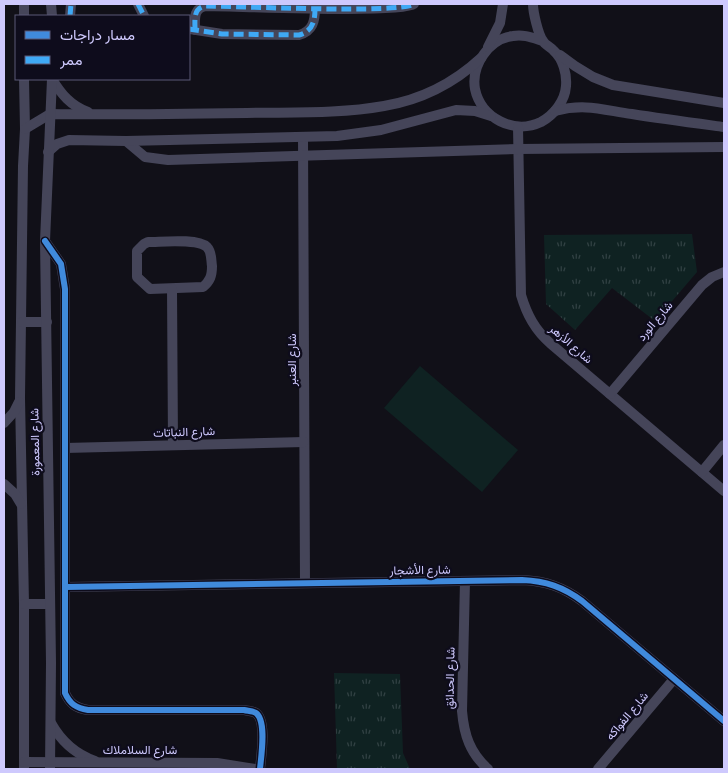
<svg xmlns="http://www.w3.org/2000/svg" width="728" height="773" viewBox="0 0 728 773" font-family="Signika,Vazirmatn,sans-serif">
	<defs>
		<pattern id="grass-tufts" width="24" height="20" patternUnits="userSpaceOnUse" patternTransform="scale(1.25)"><rect width="24" height="20" fill="#0f2222"/><path d="M3 7l-1-3M5 7V3M7 7l1-3M15 17l-1-3M17 17v-4M19 17l1-3" fill="none" stroke="#314143"/></pattern>
	</defs>
	<rect width="100%" height="100%" fill="#111018"/>
	<g fill="url(#grass-tufts)">
		<path d="M692,234L697,272L655,321L612,288L575,330L546,304L544,235Z"/>
		<path d="M334,673L400,674L403,753L410,769H337Z"/>
	</g>
	<path fill="#0f2222" d="M420,366L518,450L482,492L384,408Z"/>
	<g fill="none" stroke-linecap="round" stroke-linejoin="round">
		<g stroke="#454559" stroke-width="10">
			<path d="M51,4L52,16"/>
			<path d="M138,4L144,16"/>
			<path d="M533,4C533,12 538,34 543,41C545,45 551,47 554,51C563,59 567,74 566,86C565,101 554,115 541,122C514,135 481,118 475,89C471,65 489,39 513,36C524,34 533,38 543,41"/>
			<path d="M24,16V4"/>
			<path d="M70,16L71,4"/>
			<path d="M190,29L222,34L299,35C313,31 315,21 315,8"/>
			<path d="M195,30C195,19 193,8 206,6C235,6 400,14 414,4"/>
			<path d="M488,47L500,23L503,4"/>
			<path d="M560,55L575,66L593,77L613,85L724,103"/>
			<path d="M24,79L25,129L23,166L20,398L24,604V769"/>
			<path d="M52,79C61,94 71,106 88,112"/>
			<path d="M555,111C585,103 603,110 632,114C663,119 694,123 724,127"/>
			<path d="M518,127L521,295C527,315 535,330 551,344L724,491"/>
			<path d="M25,129L50,114C116,115 182,114 247,113C293,112 339,114 384,106C420,100 454,83 481,58"/>
			<path d="M303,137L305,583"/>
			<path d="M126,141L145,157L168,160L519,149L724,147"/>
			<path d="M48,152L57,144L69,140L126,141L337,136L381,130L456,110L475,111L491,116"/>
			<path d="M45,241L61,264L65,289V693C70,704 76,708 88,710H244C248,711 253,711 256,713C267,721 261,757 260,769"/>
			<path d="M148,242C162,242 197,238 207,247C212,252 211,260 212,266C212,276 210,281 203,287L150,289L137,277V251L144,244Z"/>
			<path d="M172,289L173,445"/>
			<path d="M22,322H47"/>
			<path d="M610,394L702,285L712,277L724,272"/>
			<path d="M4,423L14,412L19,402"/>
			<path d="M65,448L304,442"/>
			<path d="M702,472L724,445"/>
			<path d="M4,484L15,494L21,504"/>
			<path d="M465,581L462,711C464,735 470,753 488,769"/>
			<path d="M66,587L522,580C546,581 563,587 582,601L724,721"/>
			<path d="M24,604H50"/>
			<path d="M51,723C61,741 75,754 95,761"/>
			<path d="M24,762L217,763L255,769"/>
			<path d="M50,769L51,663L45,241L52,79"/>
			<path d="M598,769L674,679"/>
		</g>
		<g stroke="#3fa9f5" stroke-width="5" stroke-dasharray="10 5" stroke-linecap="butt">
			<path d="M138,4L144,16"/>
			<path d="M70,16L71,4"/>
			<path d="M189,29L222,34L299,35C313,31 315,21 315,8"/>
			<path d="M195,30C195,19 193,8 206,6C235,6 400,14 414,4"/>
		</g>
		<g stroke="#0e0c1c" stroke-width="9">
			<g id="cycleway">
				<path d="M45,241L61,264L65,289V693C70,704 76,708 88,710H244C248,711 253,711 256,713C267,721 261,757 260,769"/>
				<path d="M66,587L522,580C546,581 563,587 582,601L724,721"/>
			</g>
		</g>
		<use href="#cycleway" stroke="#408adc" stroke-width="6"/>
	</g>
	<g text-anchor="middle" stroke-width="4.5" stroke-linejoin="round" paint-order="stroke">
		<g font-size="12" fill="#cec9fd" stroke="#0e0c1c">
			<text transform="translate(655 321) rotate(-50)" y="4">شارع الورد</text>
			<text transform="translate(571 344) rotate(41)" y="4">شارع الأزهر</text>
			<text transform="translate(292 360) rotate(-90)" y="4">شارع العنبر</text>
			<text transform="translate(184 432) rotate(-2)" y="4">شارع النباتات</text>
			<text transform="translate(35 442) rotate(-91)" y="4">شارع المعمورة</text>
			<text transform="translate(420 570) rotate(-1)" y="4">شارع الأشجار</text>
			<text transform="translate(450 678) rotate(-89)" y="4">شارع الحدائق</text>
			<text transform="translate(627 716) rotate(-50)" y="4">شارع الفواكه</text>
			<text x="140" y="754">شارع السلاملاك</text>
		</g>
	</g>
	<rect width="728" height="773" fill="none" stroke="#cec9fd" stroke-width="10"/>
	<rect x="15" y="15" width="175" height="65" fill="#0e0c1c" stroke="#5b5876"/>
	<rect x="25" y="31" width="25" height="8" fill="#408adc" stroke="#5b5876"/>
	<text x="60" y="40" font-size="15" fill="#cec9fd">مسار دراجات</text>
	<rect x="25" y="56" width="25" height="8" fill="#3fa9f5" stroke="#5b5876"/>
	<text x="60" y="65" font-size="15" fill="#cec9fd">ممر</text>
</svg>
